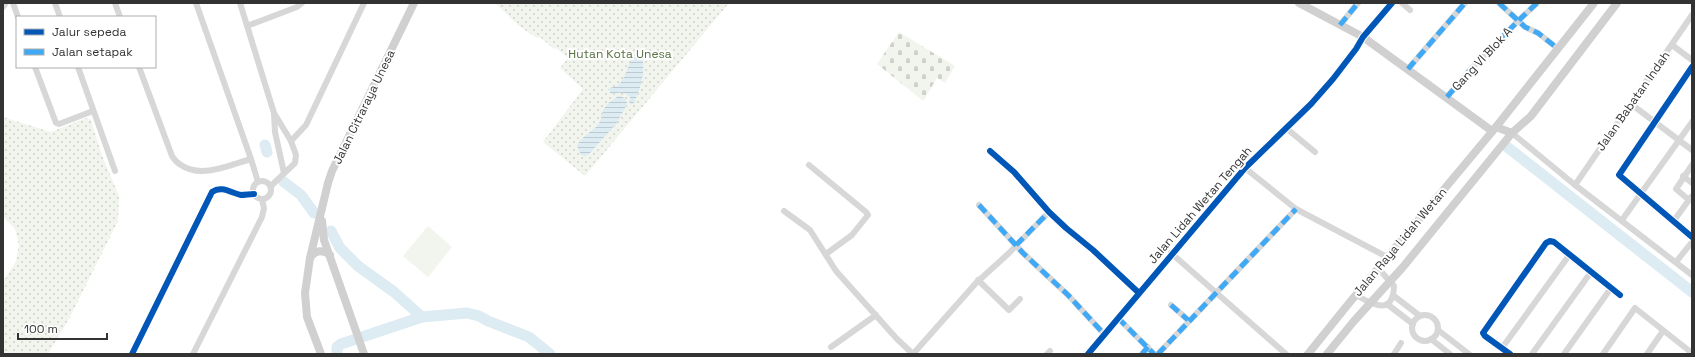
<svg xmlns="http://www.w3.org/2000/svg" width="1695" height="357" viewBox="0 0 1695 357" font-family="'Space Grotesk',sans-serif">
	<defs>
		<pattern id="grass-dots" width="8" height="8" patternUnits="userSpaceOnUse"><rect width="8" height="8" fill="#f1f5ed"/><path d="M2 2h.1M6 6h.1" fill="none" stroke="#cfd2cc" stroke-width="1.8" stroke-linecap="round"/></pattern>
		<pattern id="cemetery-stones" width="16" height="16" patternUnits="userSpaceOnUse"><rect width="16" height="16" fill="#f1f5ed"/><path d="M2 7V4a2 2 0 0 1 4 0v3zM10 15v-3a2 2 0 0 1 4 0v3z" fill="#cfd2cc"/></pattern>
		<pattern id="water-rules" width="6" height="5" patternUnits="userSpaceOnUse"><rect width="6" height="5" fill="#ddebf3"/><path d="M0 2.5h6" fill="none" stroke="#becad1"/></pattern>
	</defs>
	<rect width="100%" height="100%" fill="#fff"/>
	<g fill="url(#grass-dots)">
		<path d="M495,3H729L585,176L543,142L583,89L560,68L568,58L556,48L554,49L541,38L535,37L518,25Z"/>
		<path d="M3,117L51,132L83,119L87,118L91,120L103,158L119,196L118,221L70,317L48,354H3V282L16,261L19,245L15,229L3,217Z"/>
	</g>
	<path fill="url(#cemetery-stones)" d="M899,32L955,66L945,83L937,78L924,100H922L877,64Z"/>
	<path fill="#f1f5ed" d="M428,226L452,247L428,277L403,256Z"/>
	<g fill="url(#water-rules)">
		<path d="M638,54C650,59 639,96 633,104L630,103V97C624,91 619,93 611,94L608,89C611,87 615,87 617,86C627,78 627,65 634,55Z"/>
		<path d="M618,96C623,96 625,98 627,103L624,110L616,124L589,154L585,156L581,155L577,146C581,137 590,133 597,126C602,120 601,115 604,109C607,103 613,100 618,96Z"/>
	</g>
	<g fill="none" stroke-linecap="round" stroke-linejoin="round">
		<g stroke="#ddebf3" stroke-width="11">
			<path d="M265,145L267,152"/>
			<path d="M1506,146L1692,292"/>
			<path d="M284,182L301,195L314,213"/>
			<path d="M331,231L340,248L358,266L394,292L422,317L467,313L479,316L488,321L529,337L550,354"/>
			<path d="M337,354V347L341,344L422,317"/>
		</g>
		<g stroke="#d7d7d7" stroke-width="6">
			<path d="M13,3L18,17"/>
			<path d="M55,3L60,17"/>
			<path d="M115,3L120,17"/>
			<path d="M196,3L251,159L258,182"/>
			<path d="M240,3L274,113L291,141L296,155L295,163L271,186"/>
			<path d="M1402,3L1410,10"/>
			<path d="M1499,3L1525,27L1538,33L1557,48"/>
			<path d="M3,7L6,3"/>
			<path d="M1340,25L1358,3"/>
			<path d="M247,26L297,7L302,3"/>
			<path d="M1672,45L1692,60"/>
			<path d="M35,67L56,123L59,124L93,111"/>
			<path d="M78,67L115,171"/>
			<path d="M139,67L172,156C174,159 177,163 181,165C201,179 230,165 251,159"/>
			<path d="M1692,67L1619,175L1692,237"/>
			<path d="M1408,69L1465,3"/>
			<path d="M1447,97L1471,69L1518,21L1537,3"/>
			<path d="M1631,104L1692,150"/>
			<path d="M274,114L275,132L284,173"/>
			<path d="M1286,128L1315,152"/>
			<path d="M1512,133L1575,185L1692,275"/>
			<path d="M291,141L306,125L364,3"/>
			<path d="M990,151L1014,172L1049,212L1066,228L1093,250L1139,293"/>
			<path d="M809,165L866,212L868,215L852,235L826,254"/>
			<path d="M1245,168L1296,209L1387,257"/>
			<path d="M1683,176L1692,183"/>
			<circle cx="262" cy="190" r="9"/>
			<path d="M1575,185L1692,15"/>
			<path d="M1689,200L1676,189L1692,165"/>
			<path d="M979,205L1023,253L1068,295L1104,334"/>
			<path d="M784,211L810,230L836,271L897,339L913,354"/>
			<path d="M1622,220L1692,122"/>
			<path d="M1673,222L1691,197"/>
			<path d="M1171,253L1286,354"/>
			<path d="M1676,262L1692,242"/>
			<path d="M978,280L1009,310L1020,299"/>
			<path d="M1356,295C1373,305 1393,316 1394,286L1378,268"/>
			<path d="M1394,296L1420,316"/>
			<path d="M1387,304L1413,324"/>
			<path d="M1171,305L1188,320"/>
			<circle cx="1425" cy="328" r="13"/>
			<path d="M1118,318L1154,354"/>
			<path d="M1438,330L1469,354"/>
			<path d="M1431,339L1450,354"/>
			<path d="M831,347L876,315"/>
			<path d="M1502,348L1570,254"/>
			<path d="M132,354L212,192C222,185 231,193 241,195C245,195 250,194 254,194"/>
			<path d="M193,354L262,217L264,208L262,200"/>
			<path d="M913,354L976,283L1008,254L1049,212"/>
			<path d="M1047,354L1050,351"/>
			<path d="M1088,354L1245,168L1311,104L1333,79L1356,49L1363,37L1392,3"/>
			<path d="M1142,354L1148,347"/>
			<path d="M1158,354L1296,209"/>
			<path d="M1394,354L1401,343"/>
			<path d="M1510,354L1485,336L1483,333L1546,243L1550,241L1554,242L1620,295"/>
			<path d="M1532,354L1591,272"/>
			<path d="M1564,354L1611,288"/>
			<path d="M1603,354L1635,308L1692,353"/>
			<path d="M1647,354L1663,331"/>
		</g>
		<g stroke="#d0d0d0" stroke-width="8">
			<path d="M1299,3L1363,37L1492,131"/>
			<path d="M1496,127L1512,133"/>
			<path d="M322,221L324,240L364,354"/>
			<path d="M310,258C315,250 323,249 330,255"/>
			<path d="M321,354L307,317L305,293L310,258L328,183L332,171L414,3"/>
			<path d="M1308,354L1350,302L1496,127L1594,3"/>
			<path d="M1327,354L1354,321L1403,267L1512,133L1531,116L1617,3"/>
		</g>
		<g stroke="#3fa9f5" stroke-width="5" stroke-dasharray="10 5" stroke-linecap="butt">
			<path d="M1499,3L1525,27L1538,33L1557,48"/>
			<path d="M1340,25L1358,3"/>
			<path d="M1408,69L1465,3"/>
			<path d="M1447,97L1471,69L1518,21L1537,3"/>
			<path d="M979,205L1023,253L1068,295L1104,334"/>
			<path d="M1016,245L1049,212"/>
			<path d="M1171,305L1188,320"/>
			<path d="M1118,318L1154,354"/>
			<path d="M1142,354L1148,347"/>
			<path d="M1158,354L1296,209"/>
		</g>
		<g stroke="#fff" stroke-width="8">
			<g id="cycleway">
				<path d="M1692,67L1619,175L1692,237"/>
				<path d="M990,151L1014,172L1049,212L1066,228L1093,250L1139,293"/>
				<path d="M132,354L212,192C222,185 231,193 241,195C245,195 250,194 254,194"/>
				<path d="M1088,354L1245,168L1311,104L1333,79L1356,49L1363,37L1392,3"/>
				<path d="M1510,354L1485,336L1483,333L1546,243L1550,241L1554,242L1620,295"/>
			</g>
		</g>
		<use href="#cycleway" stroke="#0057b8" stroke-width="6"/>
	</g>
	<g text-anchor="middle" stroke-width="4" stroke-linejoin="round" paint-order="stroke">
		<g font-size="12" fill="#56703f" stroke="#fff">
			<text x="620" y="58">Hutan Kota Unesa</text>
		</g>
		<g font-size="12" fill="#333" stroke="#fff">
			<text transform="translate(1482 59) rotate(-47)" y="4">Gang VI Blok A</text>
			<text transform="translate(1633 101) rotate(-55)" y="4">Jalan Babatan Indah</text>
			<text transform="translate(364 107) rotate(-64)" y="4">Jalan Citraraya Unesa</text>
			<text transform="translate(1200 205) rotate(-49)" y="4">Jalan Lidah Wetan Tengah</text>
			<text transform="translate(1400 242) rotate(-50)" y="4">Jalan Raya Lidah Wetan</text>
		</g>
	</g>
	<rect width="1695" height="357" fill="none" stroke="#333333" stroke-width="8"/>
	<rect x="16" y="16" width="140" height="52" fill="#ffffff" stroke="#adadad"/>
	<rect x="24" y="29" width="20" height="6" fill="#0057b8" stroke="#adadad"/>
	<text x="52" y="36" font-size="12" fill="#333333">Jalur sepeda</text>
	<rect x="24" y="49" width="20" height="6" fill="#3fa9f5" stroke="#adadad"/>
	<text x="52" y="56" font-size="12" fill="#333333">Jalan setapak</text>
	<path d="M18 333v6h89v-6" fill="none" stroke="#333333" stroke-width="2"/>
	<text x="24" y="333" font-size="12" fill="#333333" stroke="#ffffff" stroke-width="3" paint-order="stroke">100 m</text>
</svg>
